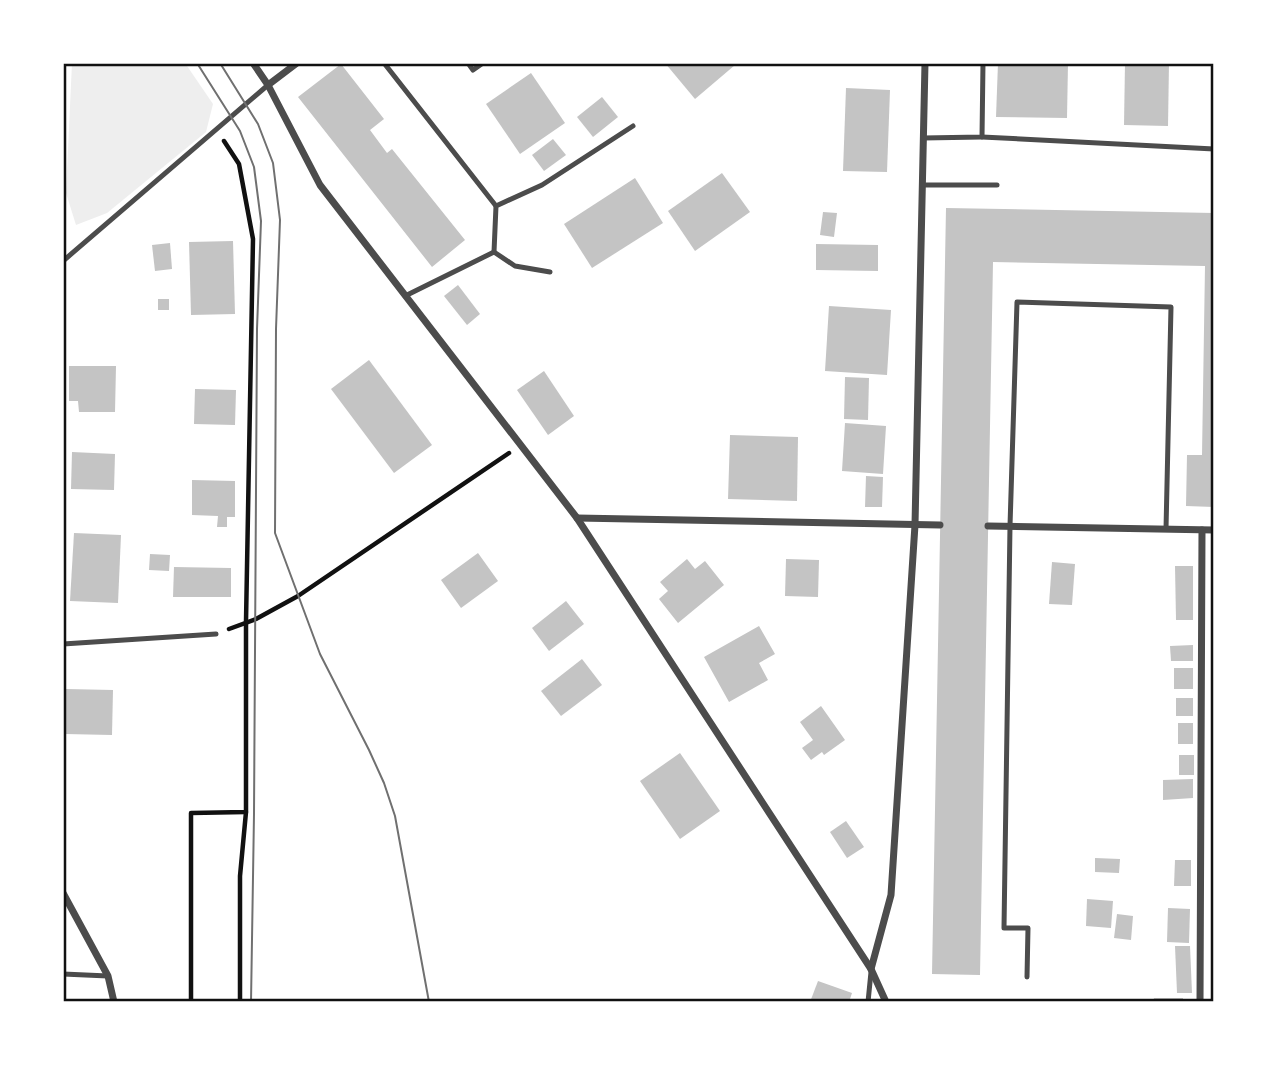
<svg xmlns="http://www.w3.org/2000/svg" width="1277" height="1065" viewBox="0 0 1277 1065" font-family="'Nunito Sans',sans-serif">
	<rect width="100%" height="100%" fill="#fff"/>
	<path fill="#eee" d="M72,63H185L213,104L206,132L107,213L76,225L66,193Z"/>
	<g fill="#c4c4c4">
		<path d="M665,63H733L735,65L695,99Z"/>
		<path d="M998,63H1068L1067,118L996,117Z"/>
		<path d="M1125,63H1169L1168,126L1124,125Z"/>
		<path d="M341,64L384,119L370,130L387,153L392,149L465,240L432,267L298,97Z"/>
		<path d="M531,73L565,123L520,154L486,104Z"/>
		<path d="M846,88L890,90L887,172L843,171Z"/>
		<path d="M602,97L618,117L593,137L577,117Z"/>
		<path d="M553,139L566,155L544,171L532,155Z"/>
		<path d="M722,173L750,212L695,251L668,211Z"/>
		<path d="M635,178L663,223L592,268L564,224Z"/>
		<path d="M946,208L1214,213V507L1186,506L1187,455H1202L1205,266L993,262L980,975L932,974Z"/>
		<path d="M823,212L837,213L834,237L820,235Z"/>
		<path d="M233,241L235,314L191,315L189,242Z"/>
		<path d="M170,243L172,269L155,271L152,245Z"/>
		<path d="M816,244L878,245V271L816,270Z"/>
		<path d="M458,285L480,314L467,325L444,296Z"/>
		<rect x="158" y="299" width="11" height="11"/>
		<path d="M829,306L891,310L887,375L825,371Z"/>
		<path d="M369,360L432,445L394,473L331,389Z"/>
		<path d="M69,366H116L115,412H79L78,401H69Z"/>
		<path d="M544,371L574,416L548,435L517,390Z"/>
		<path d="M845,377L869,378L868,420L844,419Z"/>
		<path d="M195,389L236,390L235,425L194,424Z"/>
		<path d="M845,423L886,426L883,474L842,471Z"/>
		<path d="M730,435L798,437L797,501L728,499Z"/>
		<path d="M72,452L115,454L114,490L71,489Z"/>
		<path d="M866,476L883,477L882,507H865Z"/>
		<path d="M192,480L235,481V517H227V527H217L218,516L192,515Z"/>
		<path d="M74,533L121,535L118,603L70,601Z"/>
		<path d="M478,553L498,581L461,608L441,580Z"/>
		<path d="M150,554L170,555L169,571L149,570Z"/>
		<path d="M687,559L695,569L705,561L724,585L678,623L659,599L668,591L660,582Z"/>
		<path d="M786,559L819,560L818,597L785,596Z"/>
		<path d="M1052,562L1075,564L1072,605L1049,604Z"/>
		<path d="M1175,566H1193V620H1176Z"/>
		<path d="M174,567L231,568V597H173Z"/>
		<path d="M566,601L584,624L549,651L532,628Z"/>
		<path d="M759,626L775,654L759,663L768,680L729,702L704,657Z"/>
		<path d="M1193,645V661H1171L1170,646Z"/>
		<path d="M582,659L602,685L561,716L541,691Z"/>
		<rect x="1174" y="668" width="19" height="21"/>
		<path d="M66,689L113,690L112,735L65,734Z"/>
		<rect x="1176" y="698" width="17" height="18"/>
		<path d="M821,706L845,740L824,755L822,752L811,760L802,748L813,740L800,722Z"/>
		<rect x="1178" y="723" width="15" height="21"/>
		<path d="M680,753L720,811L680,839L640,781Z"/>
		<rect x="1179" y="755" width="15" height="20"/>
		<path d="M1193,779V798L1163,800V780Z"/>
		<path d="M846,821L864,847L847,858L830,832Z"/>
		<path d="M1095,858L1120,859L1119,873L1095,872Z"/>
		<path d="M1175,860H1191V886H1174Z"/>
		<path d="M1087,899L1113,901L1111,928L1086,926Z"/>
		<path d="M1168,908L1190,909L1189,943L1167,942Z"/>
		<path d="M1117,914L1133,916L1131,940L1114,938Z"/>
		<path d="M1175,946H1190L1192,993H1177Z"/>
		<path d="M818,981L852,993L849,1002H810Z"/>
		<path d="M1154,998H1183V1002H1153Z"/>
	</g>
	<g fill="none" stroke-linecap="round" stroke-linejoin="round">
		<g stroke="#111" stroke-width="4.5">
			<path d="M229,629L256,619L298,596L509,453"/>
			<path d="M191,1002V813L246,812V622L253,239L239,164L224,141"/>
			<path d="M240,1002V876L246,812"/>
		</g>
		<g stroke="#4c4c4c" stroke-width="5">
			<path d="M384,63L496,206"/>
			<path d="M468,63L473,70L483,63"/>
			<path d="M982,137L1214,149"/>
			<path d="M923,138L982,137L983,63"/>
			<path d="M922,185H997"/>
			<path d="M494,252L496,206L542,185L633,126"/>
			<path d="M63,261L268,85"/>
			<path d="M405,296L494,252L515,266L550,272"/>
			<path d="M63,644L216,634"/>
			<path d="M63,974L108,976"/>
			<path d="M1027,977L1028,928H1004L1010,526L1017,302L1171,307L1166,529"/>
			<path d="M868,1002L871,972"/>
		</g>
		<g stroke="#4c4c4c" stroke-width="7">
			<path d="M253,63L268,85L320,185L577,518L871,969L886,1002"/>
			<path d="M268,85L297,63"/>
			<path d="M577,518L940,525"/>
			<path d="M988,526L1214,530"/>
			<path d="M63,893L108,976L114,1002"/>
			<path d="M871,969L891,895L915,525L925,63"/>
			<path d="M1200,1002L1202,530"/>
		</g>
		<g stroke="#707070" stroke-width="2">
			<path d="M197,63L240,131L254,167L261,221L257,329L254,814L251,1002"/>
			<path d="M220,63L258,124L273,163L280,220L276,329L275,533L320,654L369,750L384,783L395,816L429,1002"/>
		</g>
	</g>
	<rect width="1277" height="1065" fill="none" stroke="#ffffff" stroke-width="130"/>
	<rect x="65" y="65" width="1147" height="935" fill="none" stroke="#111" stroke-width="2.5"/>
</svg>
